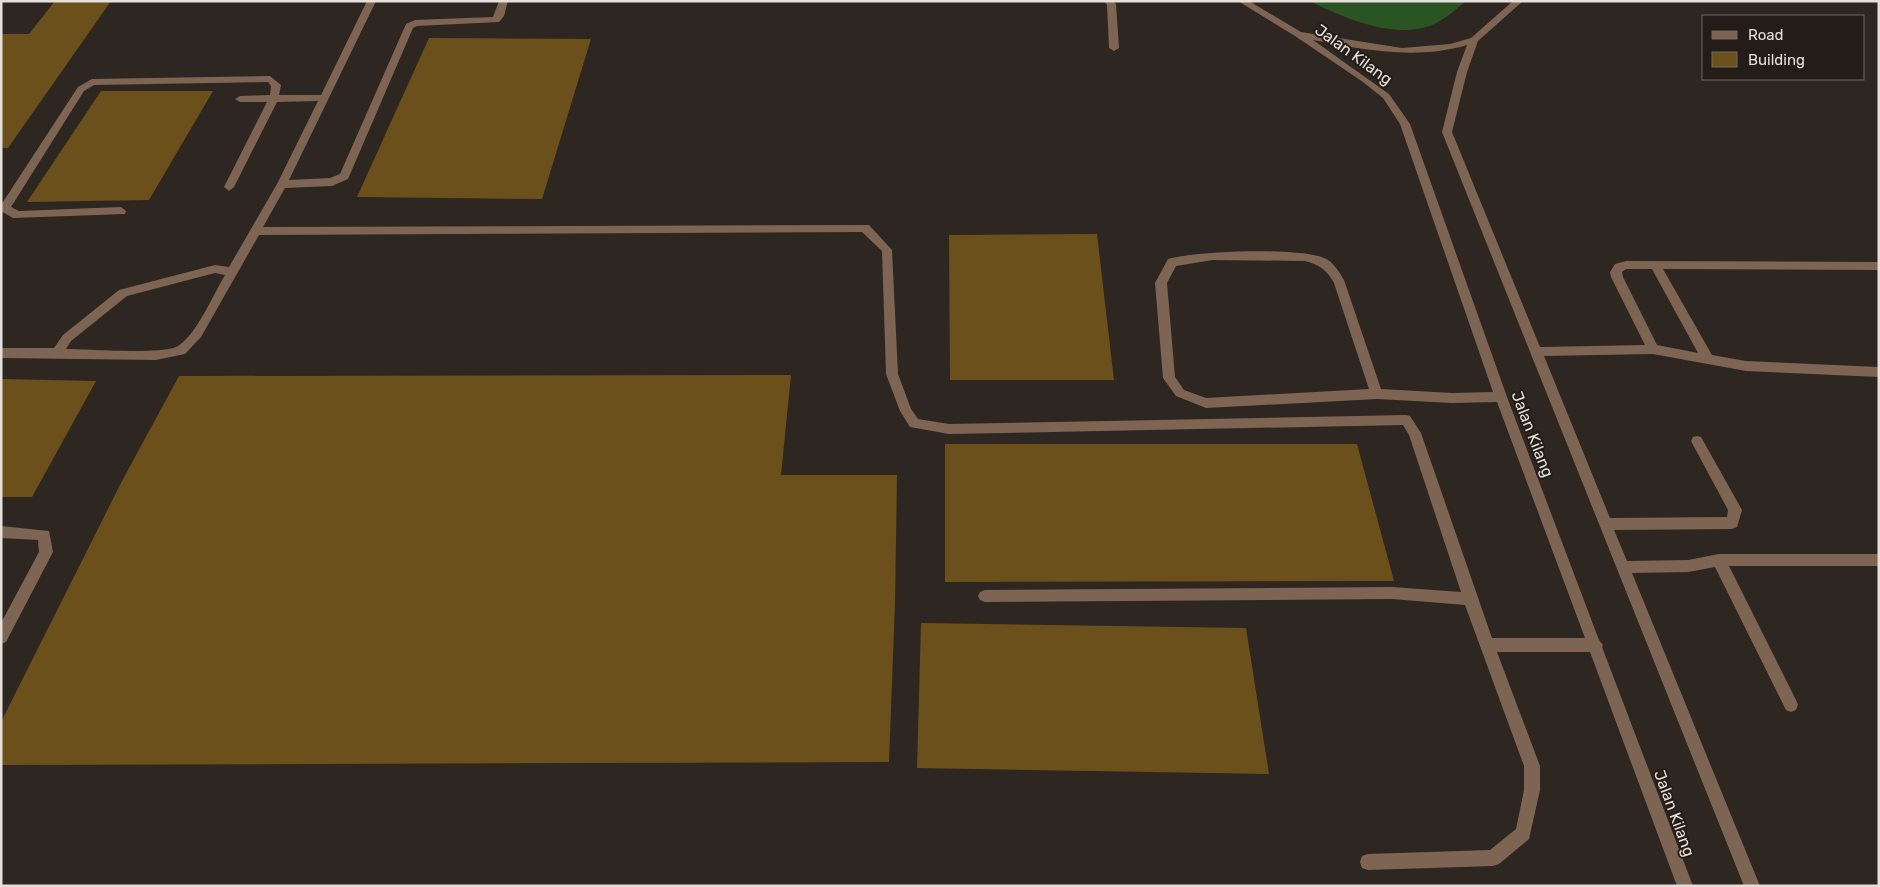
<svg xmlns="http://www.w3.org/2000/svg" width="1880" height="887" viewBox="0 0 1880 887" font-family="Rubik,sans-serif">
	<rect width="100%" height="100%" fill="#2e2621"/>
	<path fill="#2a5523" d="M1309,1H1466C1457,8 1448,17 1438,22C1400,43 1344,18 1309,1Z"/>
	<g fill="#6c501b">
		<path d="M55,1H111L8,148H1V34H29Z"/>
		<path d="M429,38L591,39L542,199L357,197Z"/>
		<path d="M101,91H213L149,200L27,202Z"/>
		<path d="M1097,234L1114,380H950L949,235Z"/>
		<path d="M791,375L781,475H897L895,603L889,762L1,765V722L123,479L179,376Z"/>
		<path d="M1,379L96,381L32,497H1Z"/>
		<path d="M945,444H1357L1394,581L945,582Z"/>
		<path d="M921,623L1246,628L1269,774L917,768Z"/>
	</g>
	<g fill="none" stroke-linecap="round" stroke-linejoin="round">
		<g fill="#7e6452" fill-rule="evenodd">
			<path d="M367,1H376L289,180L330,178L340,174L406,24L415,20L493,17L499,1H508L504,16L499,22L417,26L413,28L348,179L332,186L285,188L263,227L869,225L892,250L898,374L911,409L918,419L949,424L1406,415L1410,416L1421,433L1492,638H1585L1497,402L1452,403L1377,399L1206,408L1176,396L1163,378L1155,283L1168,259C1195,251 1298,247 1324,258C1333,261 1339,272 1344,280L1381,389L1452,393L1493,392L1400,124L1383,98L1363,82L1295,36L1238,1H1249L1301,32L1402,48L1450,44L1471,38L1513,1H1523L1478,41L1467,72L1452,132L1540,347L1645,345L1611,277L1610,272L1615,264L1626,261L1879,262V270L1663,269L1712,355L1746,361L1879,367V377L1746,371L1653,354L1544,356L1610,518L1727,517L1728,510L1691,441L1693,437L1697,436L1701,437L1742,510L1737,527L1732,529L1614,530L1627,561L1688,560L1719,554H1879V566H1729L1796,700L1798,705L1796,710L1791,712L1786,710L1715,567L1688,572L1632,573L1760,886H1744L1442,132L1457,72L1467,45C1417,60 1364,50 1313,40L1389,94L1410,124L1507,397L1599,640L1603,645L1602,647L1693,886H1677L1590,652H1497L1540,766V790L1529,839L1499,864L1493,866L1368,870L1362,868L1360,862L1362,856L1368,854L1490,850L1516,829L1524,790V766L1465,605L1392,599L985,602L980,600L978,596L980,592L985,590L1392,587L1461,592L1409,435L1403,425L949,434L910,427L900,411L886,374L882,251L862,232L259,235L201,337L185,354L156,360L1,358V348H54L63,335L119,290L215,265L229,267L277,184L318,101L277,102L234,187L229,191L224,187L267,102H240L235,99L240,96L270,95L271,86L268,82L94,85L84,91L11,207L19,211L121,207L126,211L125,214L13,218L1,211V205L78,87L92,79L270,76L281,85L279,95H321ZM1213,260L1305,261C1320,265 1327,270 1334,283L1369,389L1206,398L1184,390L1175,377L1167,283L1176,266ZM1626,269H1652L1698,353L1657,345L1623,277L1622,272ZM215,273L225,275C213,295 197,334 178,346C164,355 87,349 66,349L71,341L127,296Z"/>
			<path d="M1104,1H1113L1116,4L1119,48L1114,51L1109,48L1107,5Z"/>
			<path d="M1,526L49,531L53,552L6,642L1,644V623L39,552L38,540L1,538Z"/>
		</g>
	</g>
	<g text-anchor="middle" stroke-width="4" stroke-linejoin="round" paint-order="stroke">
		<g font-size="16" fill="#e4dfdb" stroke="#241d17">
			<text transform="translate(1354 54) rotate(36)" y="6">Jalan Kilang</text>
			<text transform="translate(1533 434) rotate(69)" y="6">Jalan Kilang</text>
			<text transform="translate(1675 813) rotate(70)" y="6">Jalan Kilang</text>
		</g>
	</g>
	<rect width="1880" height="887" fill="none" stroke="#e4dfdb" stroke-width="5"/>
	<rect x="1702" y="15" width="162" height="65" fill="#241d17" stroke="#716b65"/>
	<rect x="1712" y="31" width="25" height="8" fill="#7e6452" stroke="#716b65"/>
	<text x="1748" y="40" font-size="15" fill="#e4dfdb">Road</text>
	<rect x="1712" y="52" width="25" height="15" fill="#6c501b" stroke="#716b65"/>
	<text x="1748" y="65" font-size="15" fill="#e4dfdb">Building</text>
</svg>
